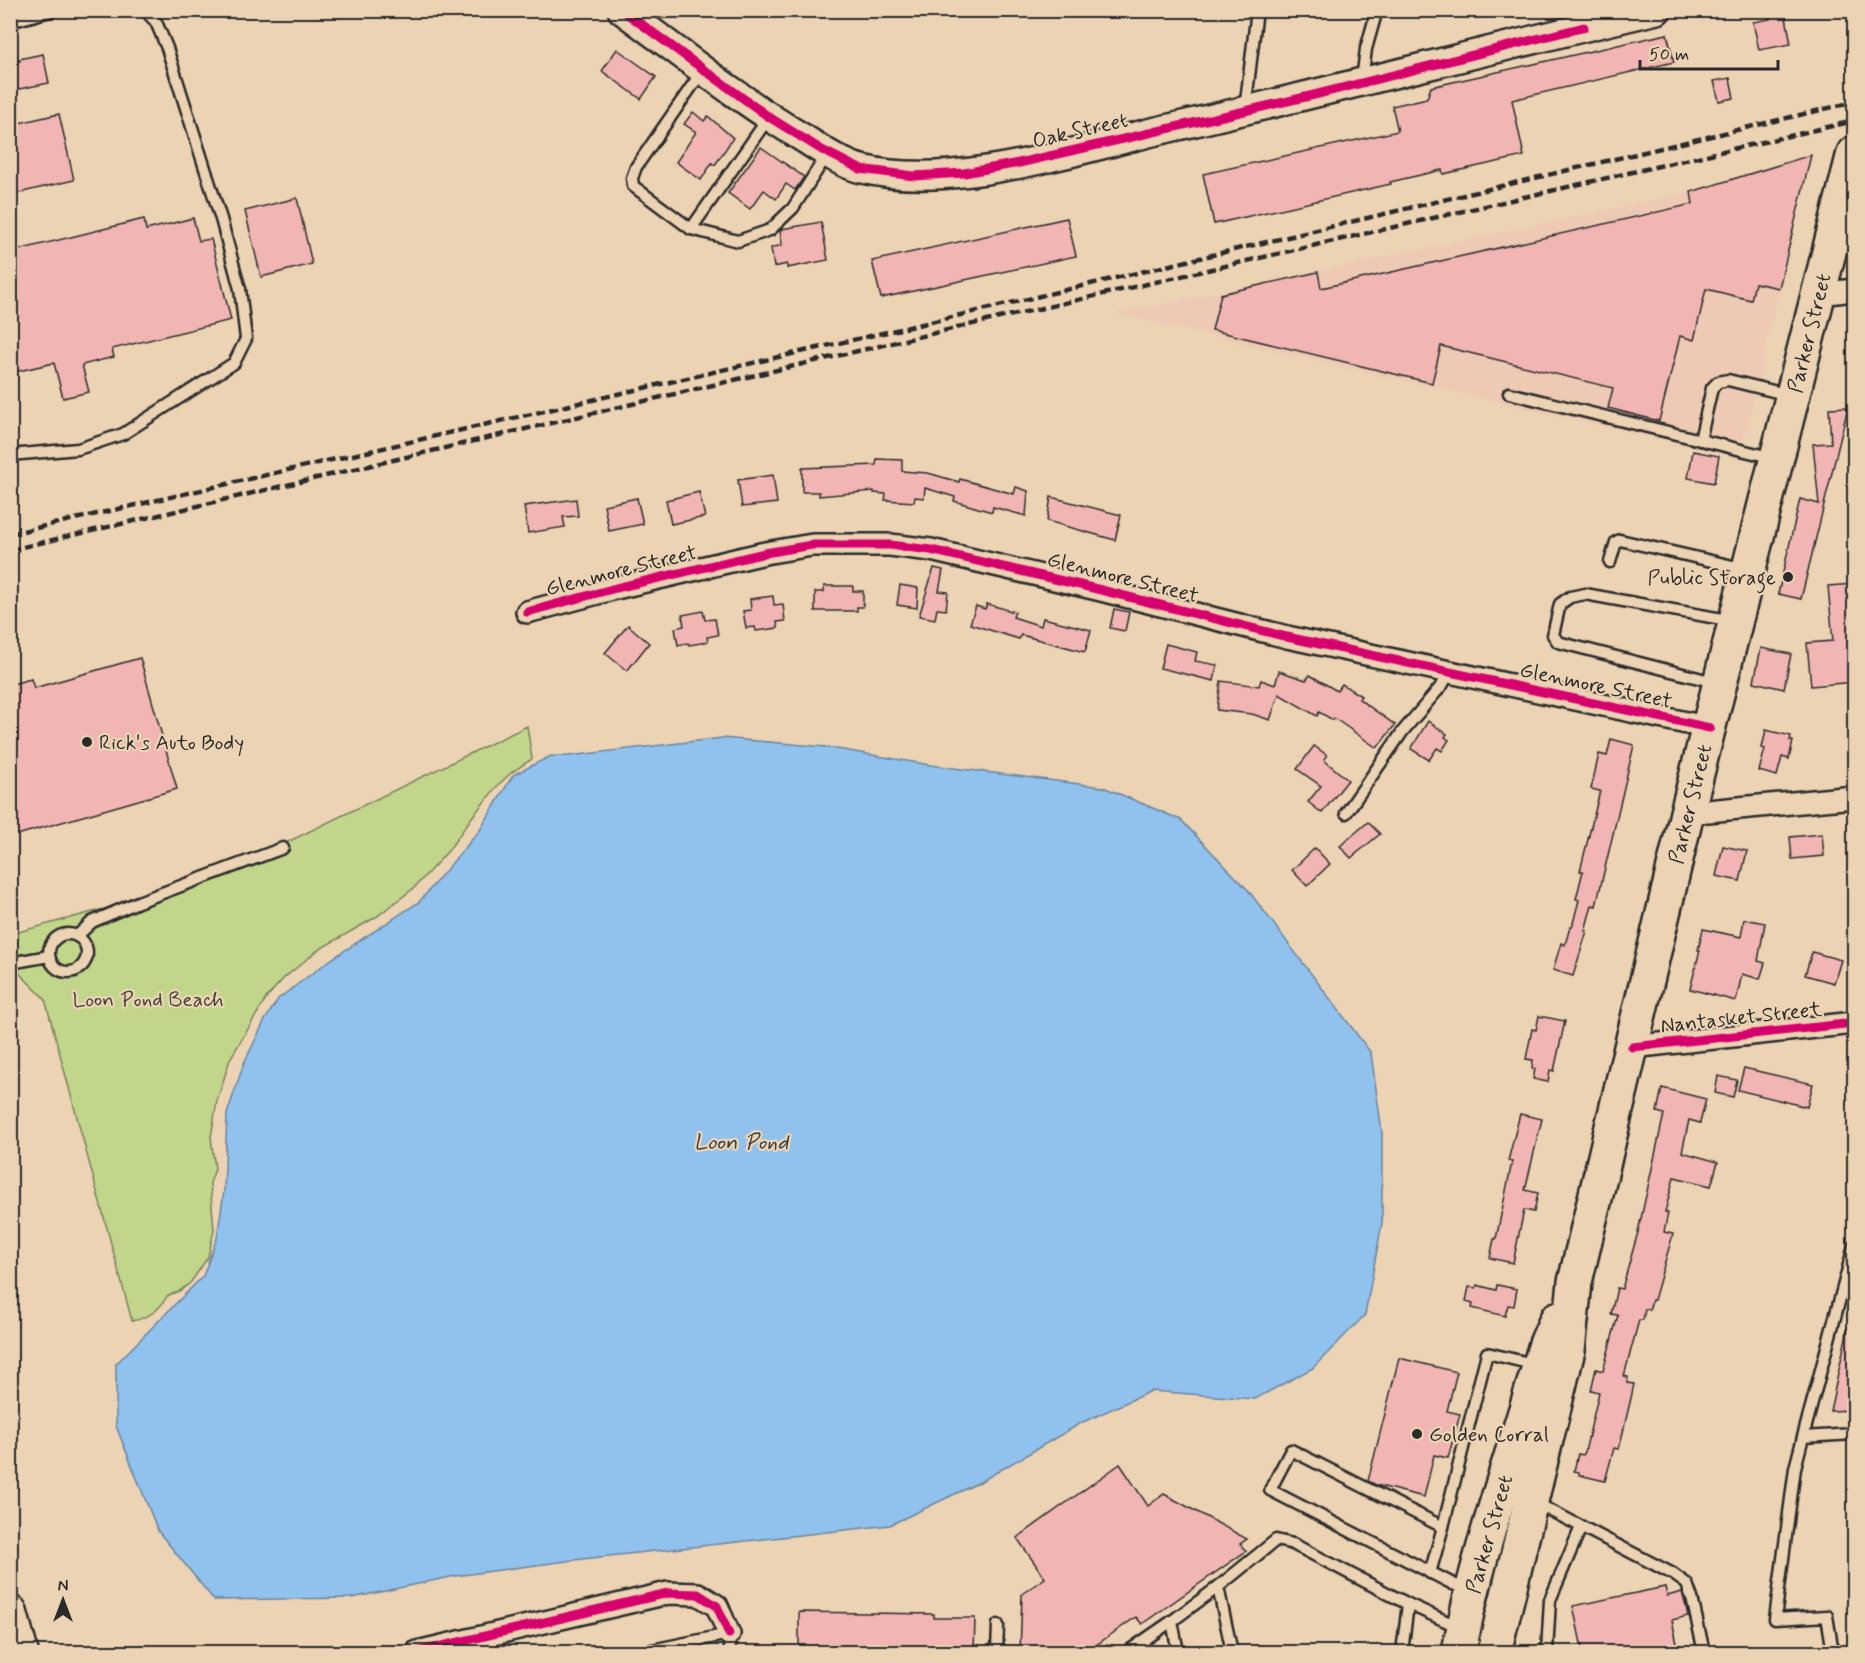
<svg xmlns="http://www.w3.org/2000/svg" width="1865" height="1663" viewBox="0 0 1865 1663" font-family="Mynerve,sans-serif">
	<rect width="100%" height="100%" fill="#ecd3b4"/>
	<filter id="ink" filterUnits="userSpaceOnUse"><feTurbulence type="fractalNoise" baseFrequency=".0167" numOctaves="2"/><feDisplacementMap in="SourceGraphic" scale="12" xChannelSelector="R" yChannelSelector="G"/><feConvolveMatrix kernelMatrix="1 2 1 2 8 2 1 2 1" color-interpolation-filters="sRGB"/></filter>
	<g filter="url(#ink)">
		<path fill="#eecab4" d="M1811,155L1740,458L1116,314L1691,192Z"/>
		<path fill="#c2d68b" stroke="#76805b" stroke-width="1.5" d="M527,726L532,759L512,772L499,784L472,817L448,851L414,888L376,917L318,950L284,978L267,997L230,1059L217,1101L211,1137L215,1169L210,1183L214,1230L208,1257L191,1282L181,1290L167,1296C160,1310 148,1318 132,1321L45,999L19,973L11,975V934L207,881Z"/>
		<path fill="#91c1ed" stroke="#68859f" stroke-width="1.5" d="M722,738L826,747L930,765L1103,787L1181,820L1248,890L1371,1053L1382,1132V1223L1365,1315L1313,1368L1255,1399L1151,1391L1081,1423L980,1482L890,1525L582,1559L455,1576L352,1598L214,1600L158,1531L116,1426V1364L203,1276L217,1238L224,1191L227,1114L244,1063L265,1020L278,999L330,960L419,902L480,830L513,775L551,756H569Z"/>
		<g fill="#f1b5b4" stroke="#2b2b2b" stroke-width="1.5">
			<path d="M1785,12L1791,44L1759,50L1753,22L1770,19L1769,15Z"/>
			<path d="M1667,34L1674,62L1512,100L1524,156L1443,174L1442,170L1390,182L1391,184L1214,224L1203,174L1398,131L1392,106L1427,98L1431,87Z"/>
			<path d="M617,49L656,77L641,99L602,71Z"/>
			<path d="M43,54L49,83L14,90L10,63L20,61L19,59Z"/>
			<path d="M1730,78L1734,98L1719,101L1714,81Z"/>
			<path d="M693,112L704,121L708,116L733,138L715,165L712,163L701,180L676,162L696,132L684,124Z"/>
			<path d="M59,114L74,180L10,195V125Z"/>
			<path d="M761,147L804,177L795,190L786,184L776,199L764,190L750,209L728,193Z"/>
			<path d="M1811,155L1779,288L1755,283L1751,300L1706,289L1694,340L1680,336L1659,421L1608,408L1613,388L1441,346L1432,383L1212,330L1221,294L1318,272L1321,288L1693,204L1691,192Z"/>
			<path d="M297,198L312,264L261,277L245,211Z"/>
			<path d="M193,218L199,241L211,239L231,320L112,349L114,357L82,365L89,392L63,398L54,363L10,373V252L144,219L146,230Z"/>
			<path d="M1067,218L1076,256L881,298L872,261Z"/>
			<path d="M821,222L828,260L787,268V264L774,267L771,248L782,245L780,231L782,229Z"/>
			<path d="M1848,407L1801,599L1778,594L1800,499L1819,504L1813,444L1831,443L1829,408Z"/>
			<path d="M1693,451L1719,456L1714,483L1688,478Z"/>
			<path d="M877,459L902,460V471L928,473L959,482L960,479L1014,494L1016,487L1028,491L1026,516L993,507L992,512L954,501L955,497L925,488L924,498L915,497L914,502L885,500L886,494L874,493V491L819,496V492H802V468L876,465Z"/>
			<path d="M773,475L777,503L742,507L738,480Z"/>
			<path d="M699,492L705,517L671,524L666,500Z"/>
			<path d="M1051,497L1121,515L1115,540L1047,521Z"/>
			<path d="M637,498L643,524L609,531L604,505Z"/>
			<path d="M576,499L578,516L563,517L565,527L528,533L524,506Z"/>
			<path d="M934,568L943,570L939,591L948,592L946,610L937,609L935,619L919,616Z"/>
			<path d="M1854,584V682L1811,686L1807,643L1833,641L1828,586Z"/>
			<path d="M900,585L918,588L917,608L897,605Z"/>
			<path d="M824,586H853V591H863V607H857V611H815V592H824Z"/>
			<path d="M773,596L774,605L783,604L785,621L777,622L778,628L756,631L755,627L746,628L743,611L751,610L750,599Z"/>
			<path d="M987,604L1015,612L1013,617L1041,626L1043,618L1091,630L1085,652L1021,635L1019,639L970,624L976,606L985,609Z"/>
			<path d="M1114,609L1129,612L1125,631L1110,628Z"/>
			<path d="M703,611L705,620L715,619L718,635L707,637L708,642L689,645L688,643L678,645L675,628L684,626L682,615Z"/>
			<path d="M628,625L649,643L627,671L605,653Z"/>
			<path d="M1166,644L1197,652L1195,661L1217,665L1214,681L1160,668Z"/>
			<path d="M1761,648L1791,654L1784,689L1754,682Z"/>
			<path d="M140,658L177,789L10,837V695L15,694L12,684L31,679L34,688Z"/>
			<path d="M1279,671L1306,680L1310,675L1337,691L1342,684L1361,696L1359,699L1395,725L1377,748L1334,718L1333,720L1319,712L1317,716L1279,694L1270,720L1252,714L1217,710L1221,681L1259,686L1261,680L1275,685Z"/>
			<path d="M1428,721L1447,734L1445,737L1449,740L1442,751L1437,748L1429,760L1411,749Z"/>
			<path d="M1766,730L1791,736L1790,741H1793L1789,759L1782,757L1777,776L1759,771L1765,749L1762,748Z"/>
			<path d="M1611,739L1634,745L1596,906L1592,905L1585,931H1587L1573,976L1553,970L1561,943L1565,945L1570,927H1572L1579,900L1576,899L1583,871H1580L1600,791L1591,789L1599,754L1607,756Z"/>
			<path d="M1314,746L1327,755L1324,760L1348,780L1322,813L1308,802L1321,786L1297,769Z"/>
			<path d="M1368,822L1380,834L1351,858L1340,846Z"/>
			<path d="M1822,834L1824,856L1792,859L1790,837Z"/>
			<path d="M1723,846L1747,851L1740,881L1716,876Z"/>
			<path d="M1315,848L1330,864L1307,886L1292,870Z"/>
			<path d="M1744,919L1765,923L1758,961L1765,963L1760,979L1742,974L1736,1001L1690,989L1700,950H1698L1703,929L1741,937Z"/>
			<path d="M1812,952L1841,960L1834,983L1805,975Z"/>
			<path d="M1539,1016L1565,1021L1554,1071L1550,1070L1548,1082L1533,1079L1535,1069L1532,1068L1533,1060L1526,1059L1532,1029L1536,1030Z"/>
			<path d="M1744,1068L1813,1084L1807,1107L1738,1090Z"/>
			<path d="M1718,1076L1737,1080L1733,1097L1715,1093Z"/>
			<path d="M1662,1088L1706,1099L1700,1123L1689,1120L1682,1152L1718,1162L1711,1186L1674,1177L1665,1212L1668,1213L1664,1232L1673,1234L1654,1300H1652L1649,1310L1645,1309L1643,1320H1639L1624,1376L1628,1377L1627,1383L1634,1384L1631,1398L1619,1449L1614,1448L1605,1481L1579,1475V1472L1574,1471L1578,1454L1583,1455L1585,1452L1599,1392L1591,1390L1596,1369L1603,1371L1618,1315L1611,1314L1617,1288L1622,1289L1638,1232L1664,1114L1657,1112Z"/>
			<path d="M1520,1114L1542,1119L1525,1190L1538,1193L1534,1212L1524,1210L1513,1263L1490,1258L1494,1239H1496L1512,1162L1508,1161Z"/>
			<path d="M1477,1285L1496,1290L1497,1285L1517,1289L1514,1306L1508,1305L1505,1316L1472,1308L1473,1303L1466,1301L1469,1287L1476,1288Z"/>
			<path d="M1848,1328L1854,1329V1410L1830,1411Z"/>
			<path d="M1399,1358L1457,1372L1447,1411L1460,1414L1448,1458L1434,1455L1424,1497L1376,1485L1368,1481Z"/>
			<path d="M1120,1464L1148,1506L1164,1494L1247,1539L1240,1544L1246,1551L1142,1624L1136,1617L1092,1648L1089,1653H1020L1022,1594L1045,1578L1017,1538Z"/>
			<path d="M1665,1587L1667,1596L1682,1592L1686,1607L1688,1616L1672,1620L1679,1653H1583L1573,1606Z"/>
			<path d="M799,1612L934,1614V1618H975L974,1653L883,1652V1649L799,1650Z"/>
		</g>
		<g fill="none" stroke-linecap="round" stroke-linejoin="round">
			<g stroke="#2b2b2b" stroke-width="15">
				<g id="service">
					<path d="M10,22L54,10"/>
					<path d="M703,70L636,167L632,178L633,186L691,229L738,241L770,230L793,208L828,153"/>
					<path d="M1362,80L1366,49L1377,10"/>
					<path d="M1245,110L1257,10"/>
					<path d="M691,229L769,117"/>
					<path d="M1509,393L1774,458"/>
					<path d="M1700,440L1712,388L1718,382L1728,380L1789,395"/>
					<path d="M10,455L78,449L123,434L234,363L246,339L240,289L221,219L167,48L156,22L145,10"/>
					<path d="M1610,562L1616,542L1620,540L1746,569"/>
					<path d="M1718,683L1558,642L1553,635L1560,604L1570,597L1585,594L1733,621"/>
					<path d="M1346,813L1403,731L1443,684L1449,672"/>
					<circle cx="68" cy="953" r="19"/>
					<path d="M77,936L92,922L138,902L283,848"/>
					<path d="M10,963L49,956"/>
					<path d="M1854,1246L1803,1437L1854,1434"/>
					<path d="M1803,1437L1795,1468L1775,1619L1827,1616L1833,1652"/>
					<path d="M1534,1502L1673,1574L1687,1584L1692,1598L1704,1652"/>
					<path d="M1430,1573L1443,1527"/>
					<path d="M1469,1590L1453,1584L1270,1490L1291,1450L1443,1527L1487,1353L1537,1365"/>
					<path d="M642,1652L729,1634L730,1652"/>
					<path d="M997,1652L998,1625"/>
					<path d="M1127,1652L1172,1621"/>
					<path d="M1178,1652L1172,1621L1218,1587"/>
					<path d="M1232,1652L1218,1587L1276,1540L1293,1544L1408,1604L1461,1628"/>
					<path d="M1402,1652L1408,1604"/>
					<path d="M1547,1652L1550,1600L1581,1527"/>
				</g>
			</g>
			<g stroke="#2b2b2b" stroke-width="26">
				<g id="minor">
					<path d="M1819,294L1854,290"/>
					<path d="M527,612L616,588L765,553L812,545H890L931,550L1097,589L1287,637L1710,728"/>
					<path d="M1687,813L1854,797"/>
					<path d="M1632,1047L1854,1023"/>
					<path d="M417,1652L668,1593L698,1594L717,1606L729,1634"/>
				</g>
			</g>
			<g stroke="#2b2b2b" stroke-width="32">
				<path id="tertiary" d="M622,10C682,54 740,100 803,138C819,148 843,165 862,169C952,191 1072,151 1161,130C1327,92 1491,49 1657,10"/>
			</g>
			<g stroke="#2b2b2b" stroke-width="38">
				<g id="primary">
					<path d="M10,1612L21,1652"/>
					<path d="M1459,1652C1478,1548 1516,1446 1546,1344L1557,1319"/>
					<path d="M1494,1652L1568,1350L1575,1282L1687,813L1854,153"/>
				</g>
			</g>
			<use href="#service" stroke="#ecd3b4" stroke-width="10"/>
			<use href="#minor" stroke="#ecd3b4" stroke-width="21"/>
			<use href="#tertiary" stroke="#ecd3b4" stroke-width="27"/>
			<use href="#primary" stroke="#ecd3b4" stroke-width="33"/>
			<g stroke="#2b2b2b" stroke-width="4.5" stroke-dasharray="9 4.5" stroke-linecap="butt">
				<path d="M10,534L948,318L1854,102"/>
				<path d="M10,550L956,328L1854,121"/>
			</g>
			<g stroke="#ecd3b4" stroke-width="13">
				<g id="cycleway">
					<path d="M622,10L769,117L822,150L860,169L914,176L964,173L1019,163L1314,95L1584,27"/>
					<path d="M527,612L616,588L765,553L812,545H890L931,550L1097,589L1287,637L1710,728"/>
					<path d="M1632,1047L1854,1023"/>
					<path d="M417,1652L668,1593L698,1594L717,1606L729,1634"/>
				</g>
			</g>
			<use href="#cycleway" stroke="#d6006c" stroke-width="9"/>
		</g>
	</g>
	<g fill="#2b2b2b" stroke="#ecd3b4" stroke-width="2">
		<circle cx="1788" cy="577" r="6"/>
		<circle cx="87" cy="742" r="6"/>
		<circle cx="1417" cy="1434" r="6"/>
	</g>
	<g text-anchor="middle" stroke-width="4.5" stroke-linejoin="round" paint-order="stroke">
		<g font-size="21" fill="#2b2b2b" stroke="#ecd3b4">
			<text transform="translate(1080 130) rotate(-13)" y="7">Oak Street</text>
			<text transform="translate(1809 333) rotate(-76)" y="7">Parker Street</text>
			<text transform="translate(621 570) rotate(-14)" y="7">Glenmore Street</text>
			<text transform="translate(1123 577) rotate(14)" y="7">Glenmore Street</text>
			<text transform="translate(1596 685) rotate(12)" y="7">Glenmore Street</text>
			<text transform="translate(1690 804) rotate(-76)" y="7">Parker Street</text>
			<text transform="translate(1741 1017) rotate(-6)" y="7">Nantasket Street</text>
			<text transform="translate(1489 1534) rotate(-74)" y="7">Parker Street</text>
		</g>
		<g font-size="21" fill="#2b2b2b" stroke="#ecd3b4" text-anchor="start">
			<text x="1776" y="584" text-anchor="end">Public Storage</text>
			<text x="99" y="749">Rick's Auto Body</text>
			<text x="1429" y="1441">Golden Corral</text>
		</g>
		<g font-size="21" fill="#424539" stroke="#ecd3b4">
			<text x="148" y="1006">Loon Pond Beach</text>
		</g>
		<g font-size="22" font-style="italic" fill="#3a4248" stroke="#ecd3b4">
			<text x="741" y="1149">Loon Pond</text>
		</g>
	</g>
	<rect width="1865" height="1663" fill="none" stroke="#ecd3b4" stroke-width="36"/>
	<rect x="18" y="18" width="1829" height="1627" fill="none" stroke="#2b2b2b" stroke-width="2" filter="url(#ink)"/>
	<g transform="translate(63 1600)" stroke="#ecd3b4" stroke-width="4.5" paint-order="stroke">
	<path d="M0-4.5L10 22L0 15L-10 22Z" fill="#2b2b2b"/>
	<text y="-9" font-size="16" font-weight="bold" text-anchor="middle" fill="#2b2b2b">N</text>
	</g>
	<path d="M1640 60v9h138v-9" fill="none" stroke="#2b2b2b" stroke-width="3"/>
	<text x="1649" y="60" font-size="18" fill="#2b2b2b" stroke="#ecd3b4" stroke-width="4.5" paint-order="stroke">50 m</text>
</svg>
